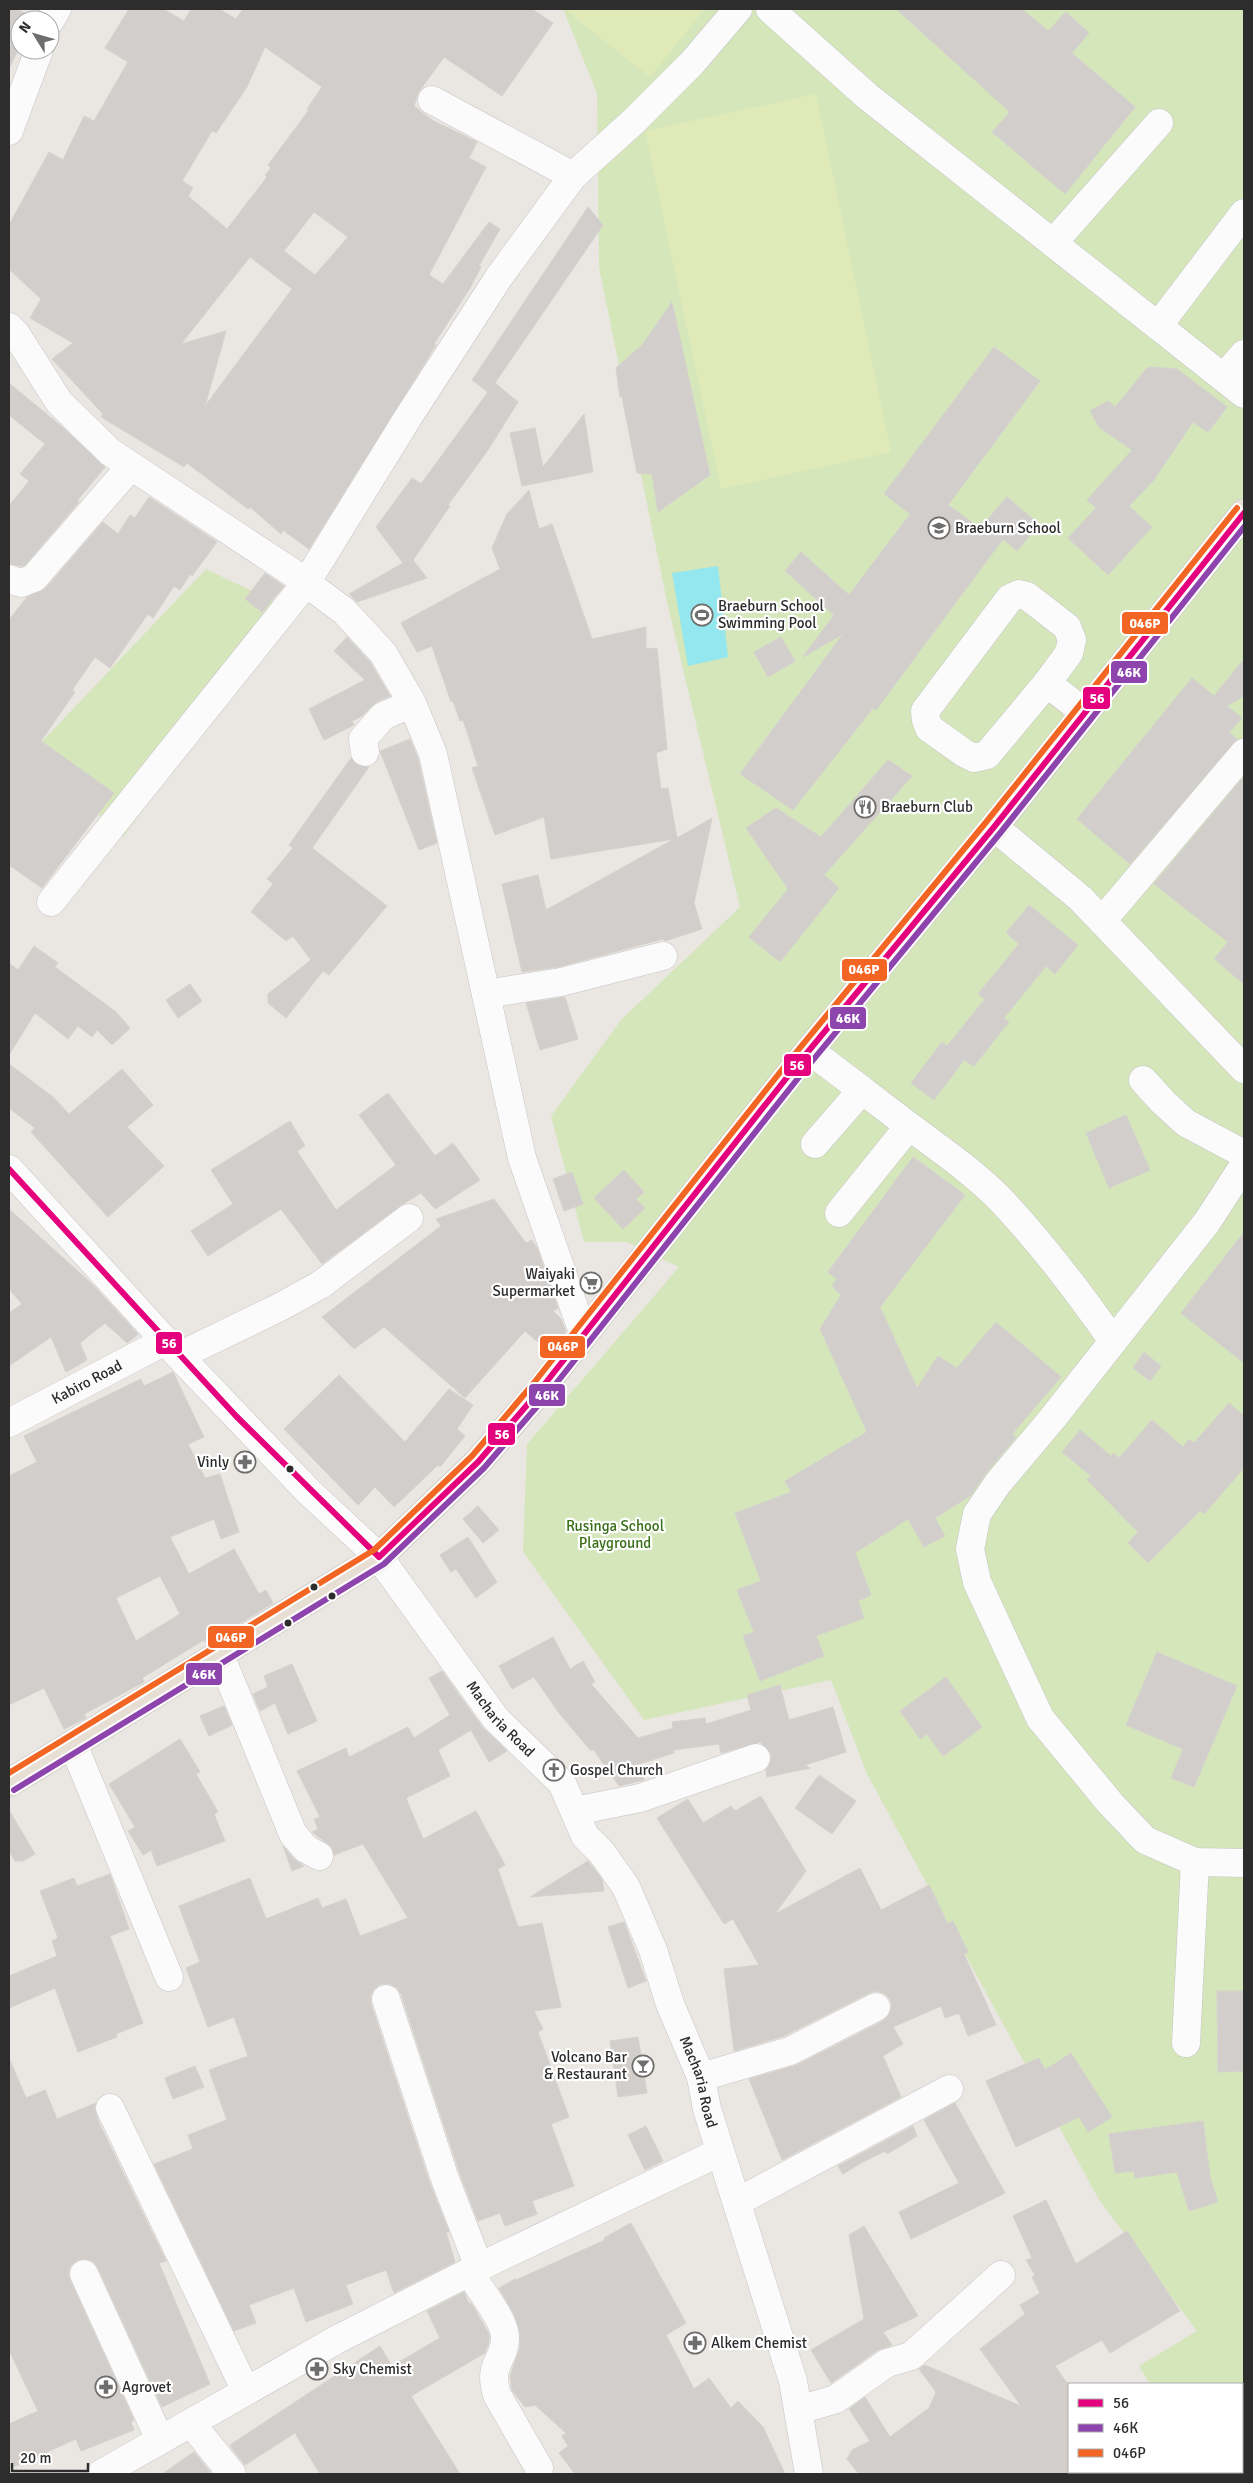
<svg xmlns="http://www.w3.org/2000/svg" width="1253" height="2483" viewBox="0 0 1253 2483" font-family="Signika,sans-serif">
	<rect width="100%" height="100%" fill="#eae6e2"/>
	<g fill="#d4e6ba">
		<path d="M563,9H1244V2474H1206L1205,2472H1242V2384H1150L1139,2366L1197,2331L1098,2198L867,1774L831,1680L644,1720L523,1552L527,1444L679,1267L627,1242H584L551,1116L621,1020L740,907L667,602L599,267L597,93Z"/>
		<path d="M206,569L291,610L123,837L32,752Z"/>
	</g>
	<g fill="#e0eab8">
		<path d="M564,9H705L650,77Z"/>
		<path d="M816,94L891,452L721,489L645,131Z"/>
	</g>
	<path fill="#94e7ee" d="M718,566L728,657L688,666L672,573Z"/>
	<g fill="#d2cecb" stroke="#d5d2ce" fill-rule="evenodd">
		<path d="M9,9H16L34,18L33,20H20V46L9,69Z"/>
		<path d="M129,9H163L184,21L191,9H219L236,19L243,9H532L553,23L502,96L444,57L418,93L414,106L432,120L477,142L469,158L486,167L429,275L443,284L489,222L500,229L479,266L481,267L470,288L434,344L436,345L309,549L283,530L281,534L250,507L248,509L187,463L184,467L101,417L103,414L52,359L73,343L30,318L41,299L9,269V225L49,152L63,160L84,116L94,121L128,62L105,48ZM265,47L322,87L307,109L309,110L268,165L271,168L265,175L267,177L227,229L188,196L193,188L182,181L212,131L216,133L247,87ZM314,212L348,237L315,275L284,251ZM250,257L292,289L205,406L226,331L181,344Z"/>
		<path d="M896,9H1022L1048,31L1066,12L1089,33L1072,53L1135,107L1065,194L992,132L1010,112Z"/>
		<path d="M588,207L603,225L495,383L518,402L488,450L448,505L450,506L413,560L427,578L357,602L349,594L403,563L376,527L412,478L421,484L488,392L472,380Z"/>
		<path d="M672,302L710,475L658,512L652,474L637,473L622,397H620L616,368L642,345Z"/>
		<path d="M994,347L1040,381L948,505L980,528L1007,497L1039,524L1017,551L1003,539L876,710L873,708L793,810L740,774L843,634L803,657L834,615L785,571L801,552L849,595L910,514L884,494Z"/>
		<path d="M1148,367L1177,369L1227,407L1208,432L1193,422L1153,481L1129,506L1152,527L1108,575L1068,538L1096,508L1087,500L1132,450L1099,427L1090,411L1108,401L1115,407Z"/>
		<path d="M9,383L61,426L105,467L77,501L79,502L25,565L21,566L9,564V506L29,481L20,474L45,444L9,415Z"/>
		<path d="M584,414L593,472L522,486L510,433L535,428L543,467Z"/>
		<path d="M529,490L539,529L552,524L592,639L646,627V649L657,648L667,749L656,753L661,789L668,788L677,838L712,818L694,903L702,929L665,941L663,939L558,967L522,972L502,884L538,875L546,910L674,839L551,859L544,817L495,835L472,768L478,766L463,720L460,721L453,701L451,702L432,646L417,652L401,623L500,569L492,548L507,514Z"/>
		<path d="M149,497L217,542L192,576L190,574L180,590L174,586L153,618L148,614L110,668L95,657L72,690L75,692L41,741L114,793L42,888L9,865V620L27,597L46,588L103,522L118,534L130,515L135,518Z"/>
		<path d="M265,573L284,586L262,612L245,599Z"/>
		<path d="M347,637L370,662L390,696L376,702L362,716L352,721L354,725L324,740L309,709L365,680L334,651Z"/>
		<path d="M781,637L795,661L768,677L754,652Z"/>
		<path d="M1244,659V696L1227,706L1242,718L1229,733L1237,739L1130,864L1077,819L1192,678L1214,696Z"/>
		<path d="M410,739L418,759L437,843L419,850L380,751Z"/>
		<path d="M351,758L359,766L369,767L312,848L387,906L329,975L323,971L286,1018L268,1003V994L311,960L293,936L286,941L251,912L273,884L267,879L293,848L289,845Z"/>
		<path d="M888,760L912,776L824,875L839,888L780,962L749,937L788,889L746,828L776,808L821,837Z"/>
		<path d="M1242,779L1244,781V984L1214,959L1228,942L1154,884Z"/>
		<path d="M1029,905L1078,945L1055,974L1046,966L1004,1018L1009,1022L974,1066L964,1060L934,1100L911,1083L942,1042L947,1046L985,999L978,994L1019,944L1006,933Z"/>
		<path d="M34,946L58,963L55,967L116,1012L130,1028L112,1045L97,1030L92,1037L78,1026L68,1039L35,1013L9,1055V963L18,970Z"/>
		<path d="M190,984L202,1001L178,1018L166,1000Z"/>
		<path d="M565,997L578,1039L540,1050L526,1003Z"/>
		<path d="M9,1064L53,1097L69,1114L122,1069L153,1105L127,1127L164,1166L108,1217L31,1132L35,1128L9,1108Z"/>
		<path d="M388,1093L435,1156L453,1143L480,1180L435,1209L421,1193L400,1206L322,1264L281,1209L208,1256L191,1231L233,1204L211,1170L290,1121L305,1146L297,1151L336,1210L396,1165L359,1115Z"/>
		<path d="M1126,1115L1150,1170L1109,1188L1086,1133Z"/>
		<path d="M913,1157L965,1195L880,1307L917,1388L938,1356L957,1368L996,1322L1061,1377L1012,1434L1016,1437L986,1473L970,1496L935,1518L945,1536L924,1547L908,1519L855,1553L871,1595L858,1601L864,1618L816,1636L824,1656L760,1681L743,1636L754,1632L737,1590L761,1581L735,1513L791,1492L785,1481L867,1432L820,1329L841,1295L832,1286L837,1279L828,1272Z"/>
		<path d="M624,1170L644,1192L636,1199L645,1208L623,1229L594,1198Z"/>
		<path d="M572,1172L583,1204L564,1211L553,1179Z"/>
		<path d="M494,1199L526,1243L532,1240L537,1248L558,1308L553,1311L561,1319L566,1332L550,1352L525,1331L465,1398L384,1327L354,1349L322,1317L441,1226L436,1219Z"/>
		<path d="M9,1209L92,1284L138,1334L127,1343L105,1323L80,1343L87,1360L66,1372L51,1337L9,1366V1313L22,1304L9,1289Z"/>
		<path d="M1244,1232V1363L1181,1313Z"/>
		<path d="M1144,1352L1161,1366L1150,1381L1133,1368Z"/>
		<path d="M173,1372L204,1437L188,1444L205,1478L220,1474L239,1532L221,1539L214,1519L170,1537L189,1574L234,1549L259,1594L266,1590L273,1603L207,1644L204,1640L142,1678L144,1682L84,1714L86,1718L64,1729L44,1688L9,1705V1476L37,1462L24,1436L141,1379L144,1386ZM160,1576L180,1614L136,1641L116,1598Z"/>
		<path d="M339,1375L405,1442L449,1389L473,1405L457,1429L465,1436L440,1467L438,1465L394,1507L375,1487L358,1505L284,1429Z"/>
		<path d="M1229,1403L1244,1416V1468L1204,1514L1200,1511L1148,1563L1128,1543L1138,1532L1087,1480L1091,1476L1062,1452L1080,1430L1111,1456L1114,1453L1119,1458L1152,1420L1183,1447L1189,1439L1194,1443Z"/>
		<path d="M478,1506L499,1530L483,1543L463,1519Z"/>
		<path d="M468,1537L497,1582L476,1598L456,1569L451,1572L440,1555Z"/>
		<path d="M553,1637L570,1669L583,1661L595,1682L591,1684L638,1738L673,1728L672,1722L705,1718L706,1724L751,1710L747,1695L780,1685L789,1720L833,1707L846,1752L805,1765L810,1768L767,1777L766,1770L771,1761V1753L760,1742L721,1753L719,1744L673,1750L674,1753L636,1765L644,1775V1780L619,1786L593,1749L591,1751L559,1713L534,1677L512,1689L499,1666Z"/>
		<path d="M1157,1652L1237,1686L1194,1787L1171,1778L1183,1749L1126,1725Z"/>
		<path d="M292,1664L317,1721L288,1734L275,1703L260,1711L253,1694L268,1687L264,1676Z"/>
		<path d="M442,1671L483,1728L507,1751L489,1762L471,1730L438,1750L450,1776L406,1798L423,1839L476,1811L505,1865L498,1869L518,1927L542,1923L561,2007L534,2011L543,2029L538,2032L569,2117L551,2124L574,2186L532,2201L537,2214L505,2226L500,2213L478,2221L460,2174L401,1994L397,1988L390,1984H381L374,1989L371,1995V2004L430,2184L449,2232H446L455,2262L394,2293L386,2270L346,2285L353,2304L306,2322L294,2288L249,2305L256,2323L234,2331L154,2164L193,2149L188,2135L227,2120L209,2070L248,2056L234,2017L208,2027L186,1968L200,1962L179,1906L250,1878L266,1919L318,1898L322,1908L346,1899L360,1936L408,1918L363,1844L334,1855L332,1847L312,1832L318,1829L314,1819L320,1817L297,1771L346,1748L349,1757L408,1727L414,1738L450,1715L429,1678Z"/>
		<path d="M946,1677L982,1727L943,1756L927,1734L920,1739L900,1711Z"/>
		<path d="M224,1706L232,1725L209,1736L200,1716Z"/>
		<path d="M180,1739L200,1772L196,1774L218,1812L214,1814L225,1841L157,1866L151,1850L143,1855L128,1831L135,1827L109,1784Z"/>
		<path d="M819,1775L856,1801L832,1834L795,1808Z"/>
		<path d="M761,1796L806,1871L775,1914L860,1868L881,1910L929,1885L948,1924L953,1921L968,1952L964,1954L996,2025L968,2036L959,2013L945,2018L941,2006L893,2027L903,2044L883,2056L901,2097L782,2160L749,2079L797,2065L883,2021L889,2015L892,2007L890,1999L885,1994L877,1991L869,1993L784,2036L734,2051L724,1969L759,1965L733,1919L724,1924L657,1818L688,1799L703,1823L731,1806L735,1811Z"/>
		<path d="M9,1810L35,1854L23,1861H15L9,1851Z"/>
		<path d="M283,1846L294,1859L304,1866L292,1871Z"/>
		<path d="M588,1861L602,1879L604,1891L530,1897Z"/>
		<path d="M110,1874L129,1929L110,1936L143,2023L116,2034L117,2037L78,2052L55,1988L9,2008V1976L57,1956L52,1941L58,1938L40,1891L74,1878L77,1886Z"/>
		<path d="M624,1922L646,1981L628,1988L608,1927Z"/>
		<path d="M1217,1991H1244V2071L1218,2072Z"/>
		<path d="M638,2037L647,2093L618,2097L610,2041Z"/>
		<path d="M1071,2053L1112,2117L1088,2132L1079,2117L1016,2147L986,2081L1039,2058L1045,2070Z"/>
		<path d="M9,2058L26,2098L45,2090L57,2119L96,2103L94,2107L99,2123L166,2261L159,2263L210,2384L162,2407L98,2268L93,2261L86,2259L78,2260L71,2265L68,2273L70,2280L134,2420L131,2422L134,2430L81,2451L76,2439L14,2467L9,2456V2424L38,2411L9,2350Z"/>
		<path d="M195,2066L204,2087L173,2099L165,2078Z"/>
		<path d="M955,2103L1005,2193L911,2239L899,2212L959,2183L924,2120Z"/>
		<path d="M1203,2121L1210,2177L1218,2202L1189,2211L1177,2172L1135,2178L1134,2171L1115,2173L1109,2134Z"/>
		<path d="M646,2126L663,2161L645,2170L628,2135Z"/>
		<path d="M913,2126L917,2136L887,2154L885,2151L861,2163L843,2174L838,2166Z"/>
		<path d="M1046,2200L1076,2264L1127,2231L1180,2311L1110,2353L1102,2340L1055,2366L1069,2386V2474H859L847,2459L852,2450L870,2441L849,2409L865,2397L890,2437L929,2408L936,2392L919,2369L925,2365L1021,2406L980,2349L1025,2314L1020,2305L1040,2293L1032,2277L1035,2275L1026,2260L1032,2258L1013,2216Z"/>
		<path d="M631,2223L686,2323L666,2335L694,2389L709,2378L731,2408L738,2401L763,2427L785,2474H575L559,2453L568,2446L562,2436L566,2433L535,2405L525,2407L512,2390L510,2376L520,2348V2333L514,2314L499,2288L515,2279L516,2280L605,2240L604,2238Z"/>
		<path d="M864,2226L918,2316L883,2332L892,2345L878,2350L831,2383L811,2350L864,2319L849,2235Z"/>
		<path d="M464,2292L469,2304L471,2303L489,2334V2342L485,2353L411,2396L460,2474H320L295,2433L245,2465L234,2451L230,2445L380,2346L392,2366L440,2338L427,2311Z"/>
		<path d="M194,2452L210,2472L207,2474H162Z"/>
	</g>
	<g fill="none" stroke-linecap="round" stroke-linejoin="round">
		<g stroke="#c6c5c5" stroke-width="29">
			<g id="minor">
				<path d="M770,9L867,96L1244,394"/>
				<path d="M50,21L57,9"/>
				<path d="M432,100L573,176"/>
				<path d="M9,131L39,50"/>
				<path d="M1053,243L1159,123"/>
				<path d="M1158,326L1244,213"/>
				<path d="M9,327L16,334L59,402L110,452L293,573L344,611L383,653L412,703L433,754L522,1158L583,1333"/>
				<path d="M1224,377L1244,354"/>
				<path d="M9,579L21,583L34,578L131,466"/>
				<path d="M1019,594L1027,596L1067,627L1072,640L1069,653L1047,683L987,755L974,758L964,753L929,728L926,720L925,711L1010,598Z"/>
				<path d="M1047,683L1084,712"/>
				<path d="M365,752L363,739L383,716L399,709L410,700"/>
				<path d="M994,827L1080,898L1244,1069"/>
				<path d="M51,902L306,583L407,419L499,277L573,176L634,121L692,63L738,9"/>
				<path d="M1102,921L1244,753"/>
				<path d="M486,994L561,982L663,956"/>
				<path d="M809,1050L862,1090"/>
				<path d="M1143,1080L1163,1102L1186,1123L1244,1154"/>
				<path d="M815,1144L862,1090L909,1126"/>
				<path d="M1244,1165L1207,1222L1052,1419L998,1483L977,1514L970,1549L977,1582L1040,1718L1110,1803L1145,1840L1195,1862L1244,1863"/>
				<path id="s1" d="M9,1169L179,1356L308,1491L379,1557L496,1719L562,1783L585,1836L602,1853L626,1887L653,1950L670,2004L701,2077L707,2109L793,2381L809,2474"/>
				<path d="M839,1213L909,1126C940,1149 972,1171 999,1198C1041,1242 1078,1291 1113,1341"/>
				<path d="M179,1356L280,1307L320,1285L409,1218"/>
				<path id="s2" d="M9,1423L165,1341"/>
				<path d="M220,1655L293,1834L306,1849L319,1856"/>
				<path d="M73,1744L169,1977"/>
				<path d="M575,1811L640,1798L756,1758"/>
				<path d="M386,1999L445,2179L479,2267"/>
				<path d="M1186,2043L1195,1862"/>
				<path d="M701,2077L790,2051L876,2007"/>
				<path d="M110,2108L246,2391"/>
				<path d="M737,2202L949,2089"/>
				<path d="M469,2272C478,2287 504,2319 505,2336C506,2361 487,2362 497,2395L539,2468"/>
				<path d="M84,2274L160,2440"/>
				<path d="M799,2410L836,2399L887,2363L911,2356L1001,2275"/>
				<path d="M191,2423L232,2474"/>
				<path d="M101,2474L336,2340L479,2267L720,2152"/>
			</g>
		</g>
		<g stroke="#c6c4c3" stroke-width="29">
			<path id="major" d="M9,1783L379,1557L478,1462L540,1390L792,1071L994,827L1244,513"/>
		</g>
		<use href="#minor" stroke="#fcfbfb" stroke-width="28"/>
		<use href="#major" stroke="#e7dfd4" stroke-width="28"/>
		<g stroke="#fff" stroke-width="10">
			<path id="bus-1" d="M9,1169L236,1416L379,1557L478,1462L540,1390L792,1071L994,827L1244,513"/>
		</g>
		<g stroke="#fff" stroke-width="10">
			<path id="bus-2" d="M14,1790L384,1564L484,1468L547,1395L799,1077L1001,832L1244,527"/>
		</g>
		<g stroke="#fff" stroke-width="10">
			<path id="bus-3" d="M9,1773L374,1550L472,1456L533,1384L785,1066L987,821L1237,508"/>
		</g>
		<use href="#bus-1" stroke="#e5007d" stroke-width="6"/>
		<use href="#bus-2" stroke="#8e44ad" stroke-width="6"/>
		<use href="#bus-3" stroke="#f26522" stroke-width="6"/>
	</g>
	<defs>
		<g id="school-ring" transform="scale(1.125)"><circle r="9.5" fill="#fff" stroke="#6f6e6c" stroke-width="1.5"/><path d="M0-5L7-2L0 1L-7-2ZM-4 1L0 2.5L4 1V4Q0 6-4 4Z" fill="#6f6e6c"/></g>
		<g id="stadium-ring" transform="scale(1.125)"><circle r="9.5" fill="#fff" stroke="#6f6e6c" stroke-width="1.5"/><path d="M0-5a6.5 5 0 1 0 0 10a6.5 5 0 1 0 0-10ZM-3.5-1.8h7v3.6h-7Z" fill="#6f6e6c"/></g>
		<g id="restaurant-ring" transform="scale(1.125)"><circle r="9.5" fill="#fff" stroke="#6f6e6c" stroke-width="1.5"/><path d="M-5-6h1v4h1v-4h1v4h1v-4h1v5L-1.5 .5V6h-2V.5L-5-1ZM5-6V6H3V1.5H1.5Q1.5-4 5-6Z" fill="#6f6e6c"/></g>
		<g id="supermarket-ring" transform="scale(1.125)"><circle r="9.5" fill="#fff" stroke="#6f6e6c" stroke-width="1.5"/><path d="M-6-5.5h2.5l.6 2H6L4.5 2H-2.5L-4.4-4H-6ZM-1.5 3.2a1.3 1.3 0 1 0 .1 0ZM3 3.2a1.3 1.3 0 1 0 .1 0Z" fill="#6f6e6c"/></g>
		<g id="pharmacy-ring" transform="scale(1.125)"><circle r="9.5" fill="#fff" stroke="#6f6e6c" stroke-width="1.5"/><path d="M-2-6h4v4h4v4h-4v4h-4v-4h-4v-4h4Z" fill="#6f6e6c"/></g>
		<g id="church-ring" transform="scale(1.125)"><circle r="9.5" fill="#fff" stroke="#6f6e6c" stroke-width="1.5"/><path d="M-1.2-6h2.4v3.5h3.3v2.4h-3.3V6h-2.4V-.1h-3.3v-2.4h3.3Z" fill="#6f6e6c"/></g>
		<g id="bar-ring" transform="scale(1.125)"><circle r="9.5" fill="#fff" stroke="#6f6e6c" stroke-width="1.5"/><path d="M-6-5H6L.8 .8V4.5H3.5V6h-7V4.5H-.8V.8Z" fill="#6f6e6c"/></g>
	</defs>
	<g fill-rule="evenodd">
		<use href="#school-ring" x="939" y="528"/>
		<use href="#stadium-ring" x="702" y="615"/>
		<use href="#restaurant-ring" x="865" y="807"/>
		<use href="#supermarket-ring" x="591" y="1283"/>
		<use href="#pharmacy-ring" x="245" y="1462"/>
		<use href="#church-ring" x="554" y="1770"/>
		<use href="#bar-ring" x="643" y="2066"/>
		<use href="#pharmacy-ring" x="695" y="2343"/>
		<use href="#pharmacy-ring" x="317" y="2369"/>
		<use href="#pharmacy-ring" x="106" y="2387"/>
	</g>
	<g fill="#2d2d2d" stroke="#fff" stroke-width="2">
		<circle cx="290" cy="1469" r="4.5"/>
		<circle cx="314" cy="1587" r="4.5"/>
		<circle cx="332" cy="1596" r="4.5"/>
		<circle cx="288" cy="1623" r="4.5"/>
	</g>
	<g text-anchor="middle" stroke-width="4.5" stroke-linejoin="round" paint-order="stroke">
		<g font-size="15" fill="#2d2d2d" stroke="#fff" text-anchor="start">
			<text x="955" y="533">Braeburn School</text>
			<text x="718" y="611">Braeburn School<tspan x="718" dy="17">Swimming Pool</tspan></text>
			<text x="881" y="812">Braeburn Club</text>
			<text x="575" y="1279" text-anchor="end">Waiyaki<tspan x="575" dy="17">Supermarket</tspan></text>
			<text x="229" y="1467" text-anchor="end">Vinly</text>
			<text x="570" y="1775">Gospel Church</text>
			<text x="627" y="2062" text-anchor="end">Volcano Bar<tspan x="627" dy="17">&amp; Restaurant</tspan></text>
			<text x="711" y="2348">Alkem Chemist</text>
			<text x="333" y="2374">Sky Chemist</text>
			<text x="122" y="2392">Agrovet</text>
		</g>
		<g font-size="15" fill="#2d2d2d" stroke="#fff">
			<text dy="5" stroke="none"><textPath href="#s2" startOffset="88">Kabiro Road</textPath></text>
			<text dy="5" stroke="none"><textPath href="#s1" startOffset="739">Macharia Road</textPath></text>
			<text dy="5" stroke="none"><textPath href="#s1" startOffset="1160">Macharia Road</textPath></text>
		</g>
		<g font-size="15" fill="#396e18" stroke="#fff">
			<text x="615" y="1531">Rusinga School<tspan x="615" dy="17">Playground</tspan></text>
		</g>
	</g>
	<g stroke="#fff" stroke-width="2">
		<rect x="1121" y="611" width="48" height="24" rx="5" fill="#f26522"/>
		<rect x="1110" y="660" width="38" height="24" rx="5" fill="#8e44ad"/>
		<rect x="1082" y="686" width="29" height="24" rx="5" fill="#e5007d"/>
		<rect x="841" y="958" width="47" height="24" rx="5" fill="#f26522"/>
		<rect x="829" y="1006" width="38" height="24" rx="5" fill="#8e44ad"/>
		<rect x="783" y="1053" width="29" height="24" rx="5" fill="#e5007d"/>
		<rect x="155" y="1331" width="28" height="24" rx="5" fill="#e5007d"/>
		<rect x="539" y="1335" width="47" height="24" rx="5" fill="#f26522"/>
		<rect x="528" y="1383" width="38" height="24" rx="5" fill="#8e44ad"/>
		<rect x="487" y="1422" width="29" height="24" rx="5" fill="#e5007d"/>
		<rect x="207" y="1625" width="48" height="24" rx="5" fill="#f26522"/>
		<rect x="185" y="1662" width="38" height="24" rx="5" fill="#8e44ad"/>
	</g>
	<g font-size="14" text-anchor="middle" font-weight="bold" fill="#fff">
		<text x="1145" y="628">046P</text>
		<text x="1129" y="677">46K</text>
		<text x="1097" y="703">56</text>
		<text x="864" y="974">046P</text>
		<text x="848" y="1023">46K</text>
		<text x="797" y="1070">56</text>
		<text x="169" y="1348">56</text>
		<text x="563" y="1351">046P</text>
		<text x="547" y="1400">46K</text>
		<text x="502" y="1439">56</text>
		<text x="231" y="1642">046P</text>
		<text x="204" y="1679">46K</text>
	</g>
	<rect width="1253" height="2483" fill="none" stroke="#2d2d2d" stroke-width="20"/>
	<rect x="1068" y="2383" width="175" height="90" fill="#ffffff" stroke="#ababab"/>
	<rect x="1078" y="2399" width="25" height="8" fill="#e5007d" stroke="#ababab"/>
	<text x="1113" y="2408" font-size="15" fill="#2d2d2d">56</text>
	<rect x="1078" y="2424" width="25" height="8" fill="#8e44ad" stroke="#ababab"/>
	<text x="1113" y="2433" font-size="15" fill="#2d2d2d">46K</text>
	<rect x="1078" y="2449" width="25" height="8" fill="#f26522" stroke="#ababab"/>
	<text x="1113" y="2458" font-size="15" fill="#2d2d2d">046P</text>
	<g transform="translate(35 35) rotate(307)"><circle r="24" fill="#ffffff" stroke="#ababab"/>
	<path d="M0-4L9 19L0 12L-9 19Z" fill="#6f6e6c"/>
	<text y="-8" font-size="14" font-weight="bold" text-anchor="middle" fill="#2d2d2d">N</text>
	</g>
	<path d="M12 2463v8h76v-8" fill="none" stroke="#2d2d2d" stroke-width="2.5"/>
	<text x="20" y="2463" font-size="15" fill="#2d2d2d" stroke="#ffffff" stroke-width="4" paint-order="stroke">20 m</text>
</svg>
